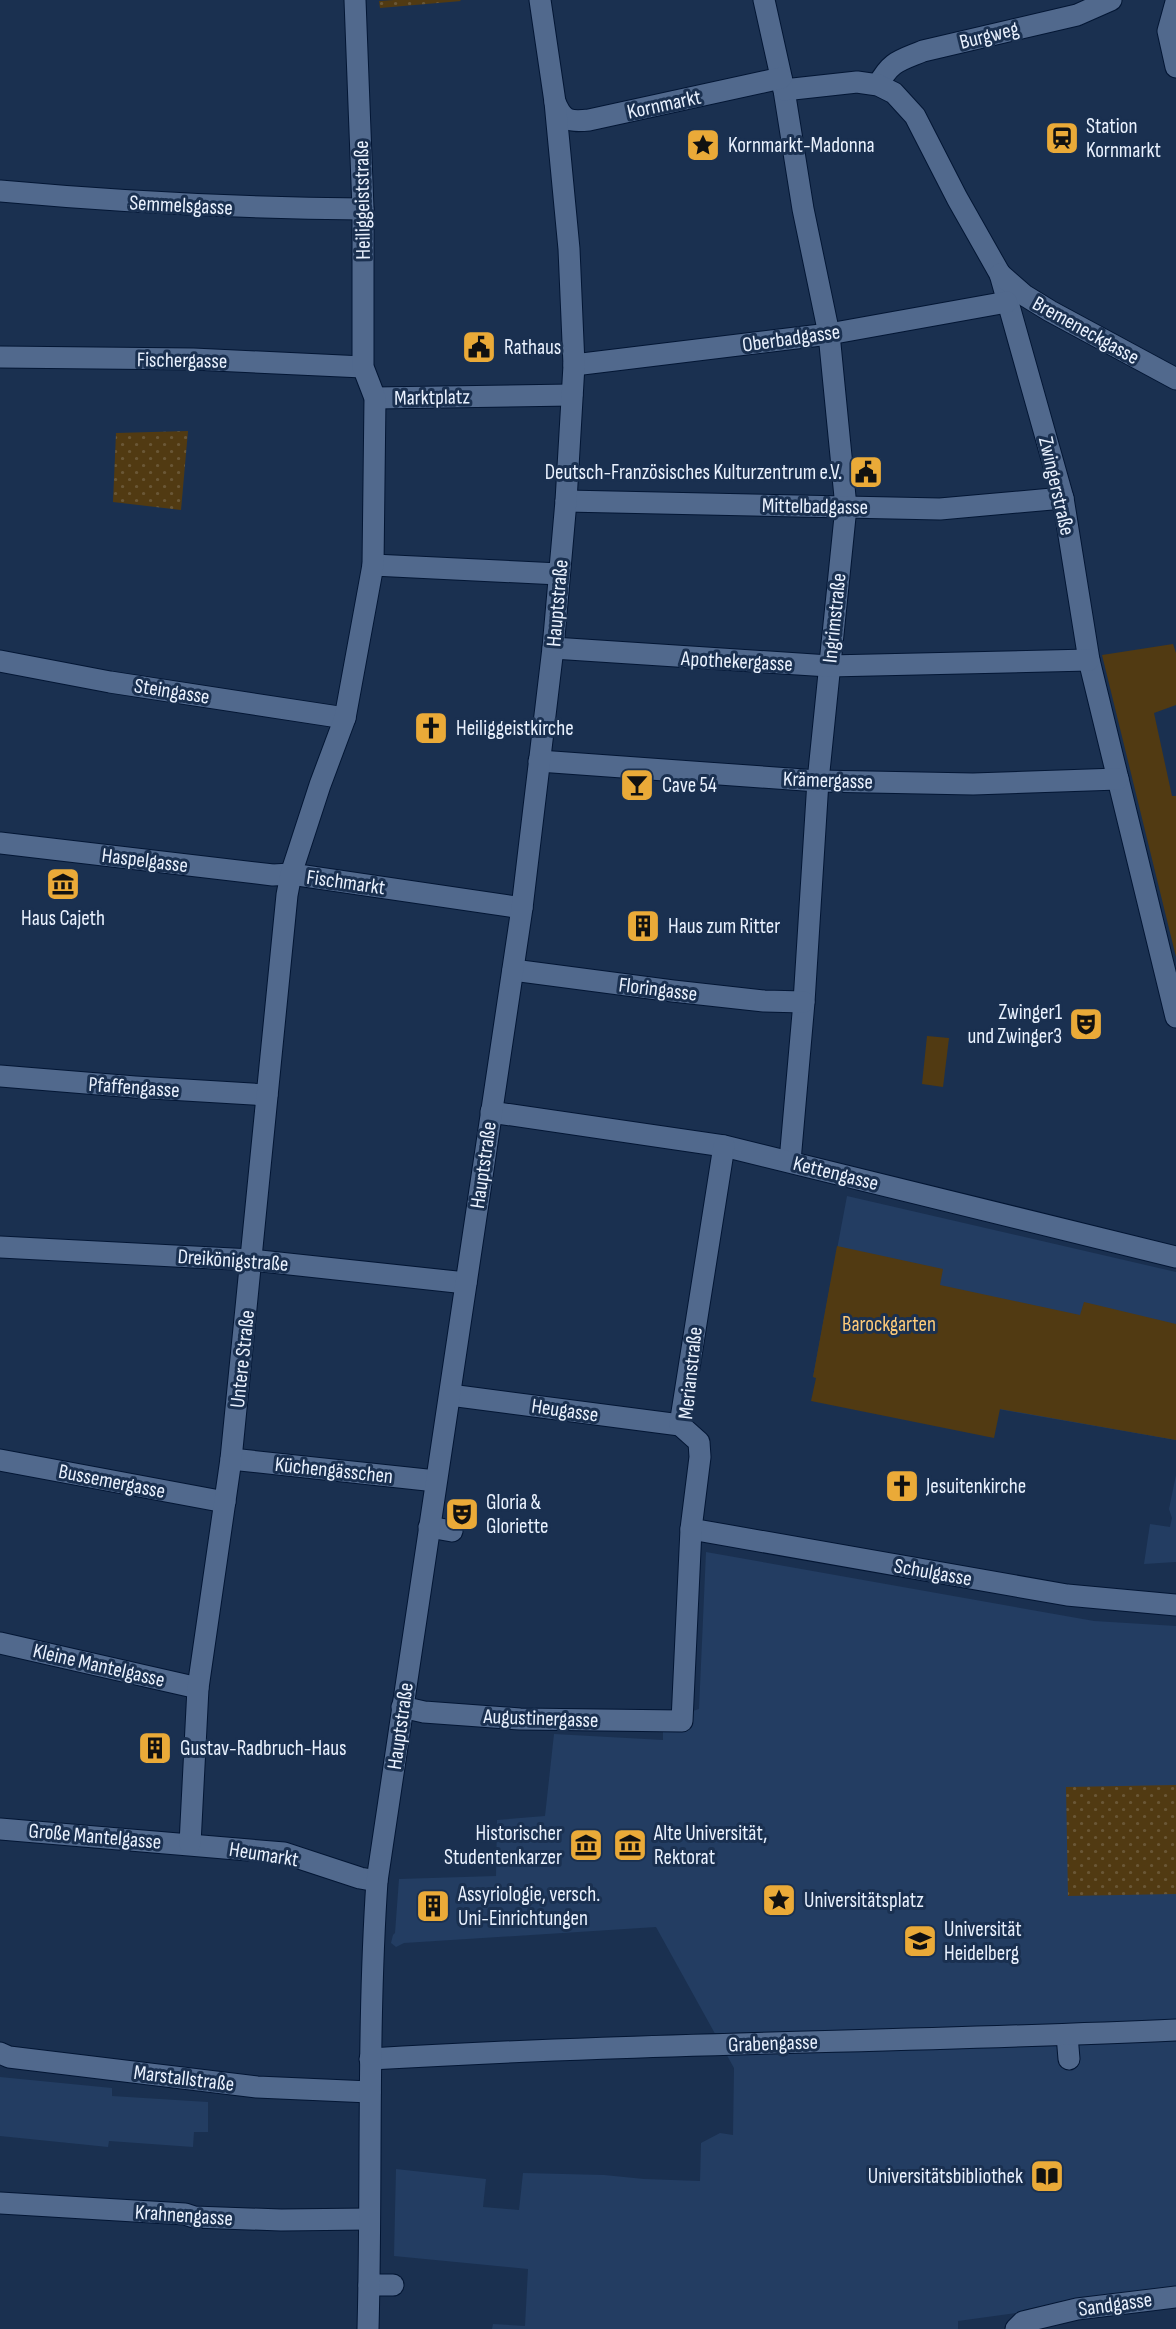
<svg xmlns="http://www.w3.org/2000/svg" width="1176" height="2329" viewBox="0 0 1176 2329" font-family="'Sofia Sans Condensed',sans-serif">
	<defs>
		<pattern id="grass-dots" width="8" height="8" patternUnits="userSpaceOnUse" patternTransform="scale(1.75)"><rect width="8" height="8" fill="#513a12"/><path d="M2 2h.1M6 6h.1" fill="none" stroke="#6a5736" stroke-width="1.8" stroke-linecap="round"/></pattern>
	</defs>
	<rect width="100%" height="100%" fill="#1a3050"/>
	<g fill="#233d62">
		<path d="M847,1196L1176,1272V1440L813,1377Z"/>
		<path d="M1176,1475V1562L1144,1564L1150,1524L1170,1527L1172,1518L1169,1509Z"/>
		<path d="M706,1552L1094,1621L1176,1626V2291L1032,2308L1024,2310V2312L958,2321V2329H492L493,2324L525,2326L528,2269L394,2256L396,2169L486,2179L483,2207L519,2210L523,2173L604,2175L644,2179L700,2181L701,2143L720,2133L733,2135L734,2068L656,1927L404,1943L396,1947L391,1943L393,1935L395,1933L399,1879L496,1876L497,1820L545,1816L554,1734L663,1740V1721L699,1709Z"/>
		<path d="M0,2077L112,2088V2096L208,2102V2132H194L193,2147L109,2141L108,2147L0,2136Z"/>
	</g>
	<g fill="url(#grass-dots)">
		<path d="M394,0H460L461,1L380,8L379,1Z"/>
		<path d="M188,431L181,510L113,502L116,433Z"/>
		<path d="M1176,1785V1894L1068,1896L1066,1787Z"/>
	</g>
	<g fill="#513a12">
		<path d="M1173,644L1176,653V705L1154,713L1172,796H1176V957L1102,655Z"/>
		<path d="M927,1036L949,1038L943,1087L922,1084Z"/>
		<path d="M837,1246L943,1269L940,1285L1080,1315L1084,1302L1176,1324V1440L1000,1409L994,1438L811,1401L816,1378L813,1377Z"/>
	</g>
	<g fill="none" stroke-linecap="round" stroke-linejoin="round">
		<g stroke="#031634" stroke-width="23">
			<g id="minor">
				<path d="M764,0L784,90L803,209L829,334L846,507L818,781L804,1002L790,1161"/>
				<path d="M1176,2L1168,31L1176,67"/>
				<path d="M878,85C891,61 899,61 923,51L1077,15L1111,0"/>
				<path d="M784,90L857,82L878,85L894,93L915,116L957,198L1000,274L1063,498L1089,660L1176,1017"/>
				<path d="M555,102C563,121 569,122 589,120L781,78"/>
				<path d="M0,191C121,202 241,208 363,209"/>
				<path d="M1000,274L1024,295L1050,311L1176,379"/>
				<path d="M0,357L193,359L363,367"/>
				<path d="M574,365L829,334L1007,302"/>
				<path d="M375,398L572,395"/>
				<path d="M566,501L940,509L1063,498"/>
				<path d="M373,565L559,574"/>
				<path d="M553,648L829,666L1089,660"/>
				<path d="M0,661L110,682L345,718"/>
				<path d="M539,761L818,781L973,784L1118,779"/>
				<path d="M0,843L273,875L291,874L522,908"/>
				<path d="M513,970L673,991L764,1001L804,1002"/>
				<path d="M0,1076L135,1087L267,1095"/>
				<path d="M491,1112L724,1146L1176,1257"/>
				<path d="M0,1247L252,1260L466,1283"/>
				<path d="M450,1395L680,1425"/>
				<path d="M231,1459L436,1481"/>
				<path d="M0,1460L225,1502"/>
				<path d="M429,1527L452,1531"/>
				<path d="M691,1529L1067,1595L1176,1605"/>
				<path d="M0,1643L198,1688"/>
				<path d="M402,1707L424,1712L520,1719L682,1721L691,1529L700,1457L699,1442L680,1425L724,1146"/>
				<path d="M0,1829L284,1853L360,1878L377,1881"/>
				<path d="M190,1844L198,1688L231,1459L287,895L291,874L320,785L345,718L373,565L375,398L363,367V209L355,0"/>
				<path d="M1067,2035L1069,2059"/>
				<path d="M0,2053L9,2057L257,2087L370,2092"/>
				<path d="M370,2059C638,2043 907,2042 1176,2030"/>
				<path d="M0,2203L185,2214L194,2217L281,2220L369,2219"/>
				<path d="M369,2285H393"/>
				<path d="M368,2329C372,2180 367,2030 377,1881L522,908L553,648L566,501L574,365L569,249L555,102L540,0"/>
				<path d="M1016,2329L1023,2322L1077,2309L1176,2297"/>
			</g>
		</g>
		<use href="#minor" stroke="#51698d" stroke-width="21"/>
	</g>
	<defs>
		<g id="station-square" transform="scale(1.75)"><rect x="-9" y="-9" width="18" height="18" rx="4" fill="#eaaa38" stroke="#1a3050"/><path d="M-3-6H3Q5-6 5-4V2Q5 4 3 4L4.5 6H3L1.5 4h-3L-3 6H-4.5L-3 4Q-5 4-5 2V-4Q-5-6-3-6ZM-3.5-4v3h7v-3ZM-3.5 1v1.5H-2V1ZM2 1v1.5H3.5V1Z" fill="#111"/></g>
		<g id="sight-square" transform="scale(1.75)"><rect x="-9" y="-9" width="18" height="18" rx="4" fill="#eaaa38" stroke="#1a3050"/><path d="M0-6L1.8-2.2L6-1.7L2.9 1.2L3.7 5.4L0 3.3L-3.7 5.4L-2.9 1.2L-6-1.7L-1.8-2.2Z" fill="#111"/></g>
		<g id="civic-square" transform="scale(1.75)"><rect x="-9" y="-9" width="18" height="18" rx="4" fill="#eaaa38" stroke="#1a3050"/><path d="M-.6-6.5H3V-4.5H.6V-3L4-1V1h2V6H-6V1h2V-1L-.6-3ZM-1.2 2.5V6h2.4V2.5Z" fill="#111"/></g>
		<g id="church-square" transform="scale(1.75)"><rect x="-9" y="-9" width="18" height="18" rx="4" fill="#eaaa38" stroke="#1a3050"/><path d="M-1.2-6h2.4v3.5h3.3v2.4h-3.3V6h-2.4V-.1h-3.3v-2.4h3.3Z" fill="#111"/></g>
		<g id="bar-square" transform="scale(1.75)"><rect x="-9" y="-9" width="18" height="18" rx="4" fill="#eaaa38" stroke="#1a3050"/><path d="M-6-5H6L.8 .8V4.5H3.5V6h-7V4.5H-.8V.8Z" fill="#111"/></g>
		<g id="museum-square" transform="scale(1.75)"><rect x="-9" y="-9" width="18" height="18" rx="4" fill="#eaaa38" stroke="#1a3050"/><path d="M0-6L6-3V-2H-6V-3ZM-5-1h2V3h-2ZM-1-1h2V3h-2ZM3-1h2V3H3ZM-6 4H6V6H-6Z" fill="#111"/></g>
		<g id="building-square" transform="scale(1.75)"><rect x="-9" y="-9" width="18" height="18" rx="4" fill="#eaaa38" stroke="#1a3050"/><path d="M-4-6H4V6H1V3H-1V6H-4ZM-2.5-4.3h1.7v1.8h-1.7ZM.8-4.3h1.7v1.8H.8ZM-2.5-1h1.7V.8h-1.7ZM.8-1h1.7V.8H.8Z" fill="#111"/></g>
		<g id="theatre-square" transform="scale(1.75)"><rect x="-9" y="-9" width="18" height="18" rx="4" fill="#eaaa38" stroke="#1a3050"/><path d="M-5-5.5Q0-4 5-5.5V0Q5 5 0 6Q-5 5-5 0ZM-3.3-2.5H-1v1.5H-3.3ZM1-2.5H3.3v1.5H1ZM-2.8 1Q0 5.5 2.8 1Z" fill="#111"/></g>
		<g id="university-square" transform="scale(1.75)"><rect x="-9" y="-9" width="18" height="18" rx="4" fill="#eaaa38" stroke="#1a3050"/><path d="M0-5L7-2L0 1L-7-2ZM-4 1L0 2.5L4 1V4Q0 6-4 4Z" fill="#111"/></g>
		<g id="library-square" transform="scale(1.75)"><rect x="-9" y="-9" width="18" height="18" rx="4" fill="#eaaa38" stroke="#1a3050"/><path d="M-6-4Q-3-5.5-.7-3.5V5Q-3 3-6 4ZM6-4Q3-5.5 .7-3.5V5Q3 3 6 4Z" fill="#111"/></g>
	</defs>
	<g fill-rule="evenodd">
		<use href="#station-square" x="1062" y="138"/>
		<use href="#sight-square" x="703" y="145"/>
		<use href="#civic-square" x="479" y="347"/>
		<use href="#civic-square" x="866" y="472"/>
		<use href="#church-square" x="431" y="728"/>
		<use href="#bar-square" x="637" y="785"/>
		<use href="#museum-square" x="63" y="884"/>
		<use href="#building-square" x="643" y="926"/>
		<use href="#theatre-square" x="1086" y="1024"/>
		<use href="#church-square" x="902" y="1486"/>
		<use href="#theatre-square" x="462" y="1514"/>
		<use href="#building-square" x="155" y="1748"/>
		<use href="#museum-square" x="586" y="1845"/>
		<use href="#museum-square" x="630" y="1845"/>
		<use href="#sight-square" x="779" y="1900"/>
		<use href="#building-square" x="433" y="1906"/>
		<use href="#university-square" x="920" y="1941"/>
		<use href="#library-square" x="1047" y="2176"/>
	</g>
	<g text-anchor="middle" stroke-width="6" stroke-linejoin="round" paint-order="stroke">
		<g font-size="21" fill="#e9f1fe" stroke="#1a3050">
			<text transform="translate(989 35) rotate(-14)" y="7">Burgweg</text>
			<text transform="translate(664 104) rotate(-12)" y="7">Kornmarkt</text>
			<text transform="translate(362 200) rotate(-91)" y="7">Heiliggeiststraße</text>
			<text transform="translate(181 205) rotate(3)" y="7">Semmelsgasse</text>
			<text transform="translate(1086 330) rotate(29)" y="7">Bremeneckgasse</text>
			<text transform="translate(791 338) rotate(-8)" y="7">Oberbadgasse</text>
			<text transform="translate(182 360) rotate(1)" y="7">Fischergasse</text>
			<text transform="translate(432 397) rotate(-1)" y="7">Marktplatz</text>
			<text transform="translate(1057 486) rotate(77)" y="7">Zwingerstraße</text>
			<text transform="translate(815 506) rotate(1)" y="7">Mittelbadgasse</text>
			<text transform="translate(557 603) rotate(-85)" y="7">Hauptstraße</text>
			<text transform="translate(834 618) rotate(-84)" y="7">Ingrimstraße</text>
			<text transform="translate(737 661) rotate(3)" y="7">Apothekergasse</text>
			<text transform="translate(172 691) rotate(9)" y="7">Steingasse</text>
			<text transform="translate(828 780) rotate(2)" y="7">Krämergasse</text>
			<text transform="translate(145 860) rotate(7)" y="7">Haspelgasse</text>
			<text transform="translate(346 882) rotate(8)" y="7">Fischmarkt</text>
			<text transform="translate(658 989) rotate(7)" y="7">Floringasse</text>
			<text transform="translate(134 1087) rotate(4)" y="7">Pfaffengasse</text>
			<text transform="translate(483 1165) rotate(-82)" y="7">Hauptstraße</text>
			<text transform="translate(836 1173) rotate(14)" y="7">Kettengasse</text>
			<text transform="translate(233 1260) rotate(4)" y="7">Dreikönigstraße</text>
			<text transform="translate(242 1359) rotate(-84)" y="7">Untere Straße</text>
			<text transform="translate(690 1373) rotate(-84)" y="7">Merianstraße</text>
			<text transform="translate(565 1410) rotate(8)" y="7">Heugasse</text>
			<text transform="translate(334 1470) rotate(6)" y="7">Küchengässchen</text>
			<text transform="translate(112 1481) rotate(11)" y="7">Bussemergasse</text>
			<text transform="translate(933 1572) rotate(10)" y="7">Schulgasse</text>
			<text transform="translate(99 1665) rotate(13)" y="7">Kleine Mantelgasse</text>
			<text transform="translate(541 1718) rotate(2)" y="7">Augustinergasse</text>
			<text transform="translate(400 1726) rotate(-82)" y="7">Hauptstraße</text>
			<text transform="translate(95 1836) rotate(5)" y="7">Große Mantelgasse</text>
			<text transform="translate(264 1854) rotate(9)" y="7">Heumarkt</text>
			<text transform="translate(773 2043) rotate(-2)" y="7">Grabengasse</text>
			<text transform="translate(184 2078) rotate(7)" y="7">Marstallstraße</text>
			<text transform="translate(184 2215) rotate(4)" y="7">Krahnengasse</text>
			<text transform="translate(1115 2304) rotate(-8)" y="7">Sandgasse</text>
		</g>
		<g font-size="21" fill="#e9f1fe" stroke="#1a3050" text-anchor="start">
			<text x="1086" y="133">Station<tspan x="1086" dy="24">Kornmarkt</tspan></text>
			<text x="728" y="152">Kornmarkt-Madonna</text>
			<text x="504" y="354">Rathaus</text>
			<text x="842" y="479" text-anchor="end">Deutsch-Französisches Kulturzentrum e.V.</text>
			<text x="456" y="735">Heiliggeistkirche</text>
			<text x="662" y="792">Cave 54</text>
			<text x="63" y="925" text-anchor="middle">Haus Cajeth</text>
			<text x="668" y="933">Haus zum Ritter</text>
			<text x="1062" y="1019" text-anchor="end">Zwinger1<tspan x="1062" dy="24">und Zwinger3</tspan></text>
			<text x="926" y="1493">Jesuitenkirche</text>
			<text x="486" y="1509">Gloria &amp;<tspan x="486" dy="24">Gloriette</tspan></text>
			<text x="180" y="1755">Gustav-Radbruch-Haus</text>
			<text x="562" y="1840" text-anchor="end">Historischer<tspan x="562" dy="24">Studentenkarzer</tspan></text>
			<text x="654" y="1840">Alte Universität,<tspan x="654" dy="24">Rektorat</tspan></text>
			<text x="458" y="1901">Assyriologie, versch.<tspan x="458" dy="24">Uni-Einrichtungen</tspan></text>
			<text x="804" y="1907">Universitätsplatz</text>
			<text x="944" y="1936">Universität<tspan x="944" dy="24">Heidelberg</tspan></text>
			<text x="1023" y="2183" text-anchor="end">Universitätsbibliothek</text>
		</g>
		<g font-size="21" fill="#fdca79" stroke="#1a3050">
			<text x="889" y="1331">Barockgarten</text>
		</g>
	</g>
</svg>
